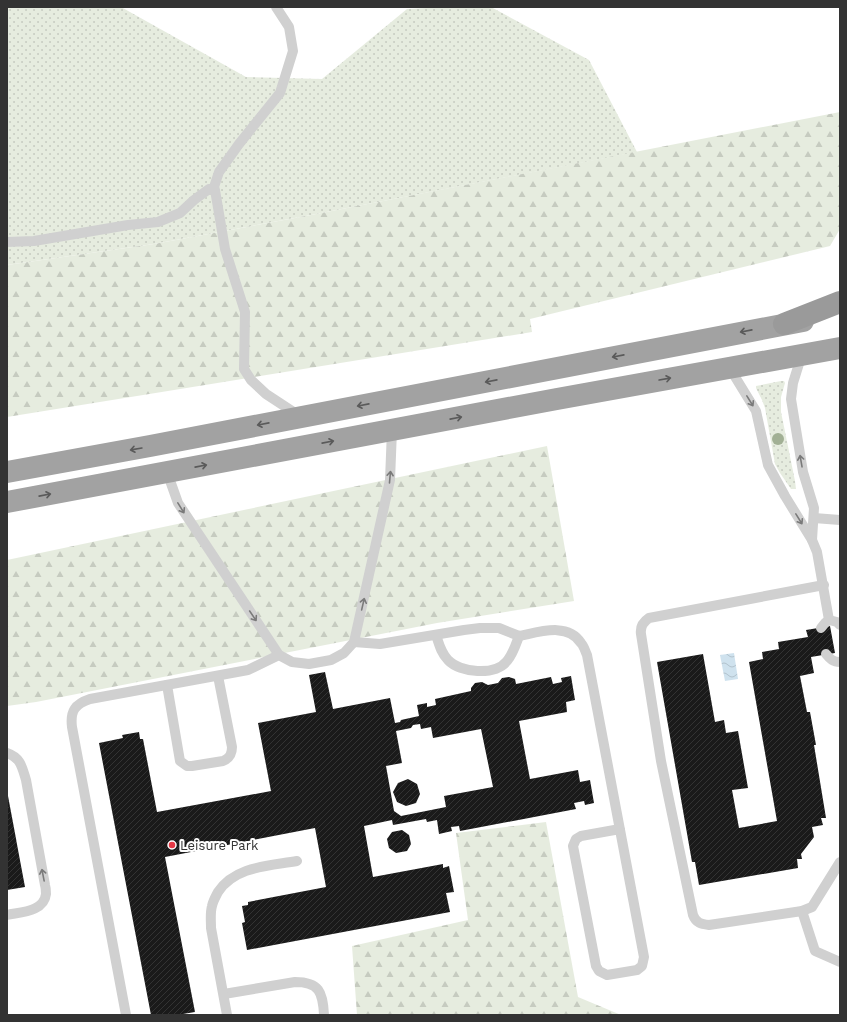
<svg xmlns="http://www.w3.org/2000/svg" width="847" height="1022" viewBox="0 0 847 1022" font-family="'Work Sans',sans-serif">
	<defs>
		<pattern id="grass-dots" width="8" height="8" patternUnits="userSpaceOnUse"><rect width="8" height="8" fill="#e6ecdf"/><path d="M2 2h.1M6 6h.1" fill="none" stroke="#c6cbc0" stroke-width="1.8" stroke-linecap="round"/></pattern>
		<pattern id="forest-firs" width="22" height="20" patternUnits="userSpaceOnUse"><rect width="22" height="20" fill="#e6ecdf"/><path d="M5 1l3.5 6h-7zM16 11l3.5 6h-7z" fill="#c6cbc0"/></pattern>
		<pattern id="water-waves" width="16" height="10" patternUnits="userSpaceOnUse"><rect width="16" height="10" fill="#cfe2ee"/><path d="M0 5q4-4 8 0t8 0" fill="none" stroke="#b2c2cd"/></pattern>
		<pattern id="building-hatch" width="6" height="6" patternUnits="userSpaceOnUse"><rect width="6" height="6" fill="#1a1a1a"/><path d="M-1 1l2-2M0 6l6-6M5 7l2-2" fill="none" stroke="#333"/></pattern>
	</defs>
	<rect width="100%" height="100%" fill="#fff"/>
	<g fill="url(#grass-dots)">
		<path d="M7,7H121L246,77L322,79L407,9L445,7H491L589,60L637,152L311,215L154,244L7,265Z"/>
		<path d="M781,381H784L785,383L781,397V412L795,481L796,489H791L780,473L775,464L765,408L762,400L756,388V386Z"/>
	</g>
	<g fill="url(#forest-firs)">
		<path d="M840,112V229L830,246L530,319L532,332L7,417V265L154,244L311,215Z"/>
		<path d="M547,446L574,601L437,623L36,702L7,706V560Z"/>
		<path d="M546,822L578,997L621,1015H357L352,946L468,920L456,833Z"/>
	</g>
	<path fill="url(#water-waves)" d="M734,653L738,679L725,681L720,655Z"/>
	<g fill="url(#building-hatch)" fill-rule="evenodd">
		<path d="M830,626L835,653L811,657L814,673L800,676L807,712H810L816,745H814L826,818H821L823,825L812,827L814,837L801,854L802,859H797L798,868L699,885L695,862H692L657,662L703,654L715,722L724,720L726,733L738,731L748,788L732,790L739,828L777,821L749,662L763,659L762,652L779,649L778,642L808,637L806,630Z"/>
		<path d="M325,672L333,709L390,698L395,723L400,722L401,720L419,716L417,705L427,703V707L436,705L435,699L471,691V688L475,683L482,682L488,685L498,683L502,678L509,677L515,679L516,684L551,677L553,684L562,682L561,678L571,676L575,700L566,702L567,712L519,721L530,779L578,770L580,782L590,780L594,803L585,805L584,801L574,803L576,809L460,831L459,826L451,827L452,831L439,834L437,820L427,822L426,819L393,825L392,820L364,826L373,877L443,864V868L449,866L454,892L446,893L450,912L247,950L242,923L245,922L242,906L248,905V902L326,887L315,828L165,857L195,1012L177,1015H151L99,743L123,738L122,735L139,732L140,739H143L157,812L271,791L258,723L316,712L309,675ZM420,724L421,729L431,727L433,738L481,729L493,787L444,796L446,807L401,816L394,811L386,766L402,763L396,731L411,728L413,725Z"/>
		<path d="M408,779L417,784L420,794L416,803L406,806L397,802L393,792L398,783Z"/>
		<path d="M7,796H8L25,887L7,890Z"/>
		<path d="M402,830L409,835L411,844L407,851L396,853L389,848L387,839L392,832Z"/>
	</g>
	<g fill="none" stroke-linecap="round" stroke-linejoin="round">
		<g stroke="#d0d0d0" stroke-width="10">
			<path d="M213,190L219,172L239,144L280,93L293,51L289,27L276,7"/>
			<path d="M7,242L34,241L128,225L158,222L180,213L194,200L209,189L215,190L225,249L245,312L244,369L251,380L266,394L298,415"/>
			<path d="M802,354L793,383L791,399L803,472L814,508L812,540"/>
			<path d="M729,367L756,411L768,465L785,496L812,540L817,552L829,620"/>
			<path d="M167,472L178,503L279,655L292,662L309,664L331,660L344,653L354,642L390,480L392,430"/>
			<path d="M814,518L840,520"/>
			<path d="M824,585L649,618C643,622 640,627 641,634L661,761L693,915C696,923 701,924 709,925L802,911L812,907L840,862"/>
			<path d="M821,628L825,623L829,620L837,622L840,625"/>
			<path d="M519,636C539,632 568,622 581,643C584,646 585,651 587,655L644,957L642,966L637,970L607,975L599,971L596,966L573,846L576,839L581,836L620,829"/>
			<path d="M354,642L380,644L464,630L480,628H499L519,636C516,644 513,654 507,661C495,676 460,673 448,660C441,653 439,644 436,635"/>
			<path d="M826,654C830,659 833,662 840,662"/>
			<path d="M167,685L180,761L187,766H192L223,761C230,758 232,754 232,747L218,676"/>
			<path d="M7,753C21,758 22,767 26,780L45,885C46,888 46,891 46,894C44,912 20,912 7,915"/>
			<path d="M802,911L815,951L840,962"/>
			<path d="M224,994L295,982C319,982 323,992 324,1015"/>
			<path d="M126,1015L72,727C70,711 75,704 90,699L248,670L279,655"/>
			<path d="M227,1015L211,928C211,920 210,913 212,906C213,901 216,896 218,892C235,866 269,866 297,861"/>
		</g>
		<g stroke="#a2a2a2" stroke-width="22">
			<path d="M7,472L150,446L803,321"/>
			<path d="M7,502L557,399L840,348"/>
		</g>
		<path stroke="#9a9a9a" stroke-width="22" d="M784,324L840,302"/>
	</g>
	<circle fill="#a2b095" cx="778" cy="439" r="6"/>
	<defs><path id="oneway-shaft" d="M-6 0H5M1.5-3L5.5 0L1.5 3" fill="none" stroke-width="1.6" stroke-linecap="round" stroke-linejoin="round"/></defs>
	<g stroke="#5a5a5a">
		<use href="#oneway-shaft" transform="translate(746 331) rotate(169)"/>
		<use href="#oneway-shaft" transform="translate(618 356) rotate(169)"/>
		<use href="#oneway-shaft" transform="translate(665 379) rotate(-10)"/>
		<use href="#oneway-shaft" transform="translate(491 381) rotate(169)"/>
		<use href="#oneway-shaft" transform="translate(363 405) rotate(169)"/>
		<use href="#oneway-shaft" transform="translate(456 418) rotate(-11)"/>
		<use href="#oneway-shaft" transform="translate(263 424) rotate(169)"/>
		<use href="#oneway-shaft" transform="translate(328 442) rotate(-11)"/>
		<use href="#oneway-shaft" transform="translate(136 449) rotate(170)"/>
		<use href="#oneway-shaft" transform="translate(201 466) rotate(-11)"/>
		<use href="#oneway-shaft" transform="translate(45 495) rotate(-11)"/>
	</g>
	<g stroke="#7a7a7a">
		<use href="#oneway-shaft" transform="translate(750 401) rotate(58)"/>
		<use href="#oneway-shaft" transform="translate(801 461) rotate(-100)"/>
		<use href="#oneway-shaft" transform="translate(390 477) rotate(-85)"/>
		<use href="#oneway-shaft" transform="translate(181 508) rotate(58)"/>
		<use href="#oneway-shaft" transform="translate(799 519) rotate(58)"/>
		<use href="#oneway-shaft" transform="translate(363 604) rotate(-77)"/>
		<use href="#oneway-shaft" transform="translate(253 616) rotate(56)"/>
		<use href="#oneway-shaft" transform="translate(43 875) rotate(-101)"/>
	</g>
	<circle fill="#e63946" stroke="#fff" stroke-width="1.5" cx="172" cy="845" r="4"/>
	<g text-anchor="middle" stroke-width="4" stroke-linejoin="round" paint-order="stroke">
		<g font-size="13" fill="#333" stroke="#fff" text-anchor="start">
			<text x="180" y="850">Leisure Park</text>
		</g>
	</g>
	<rect width="847" height="1022" fill="none" stroke="#333333" stroke-width="16"/>
</svg>
